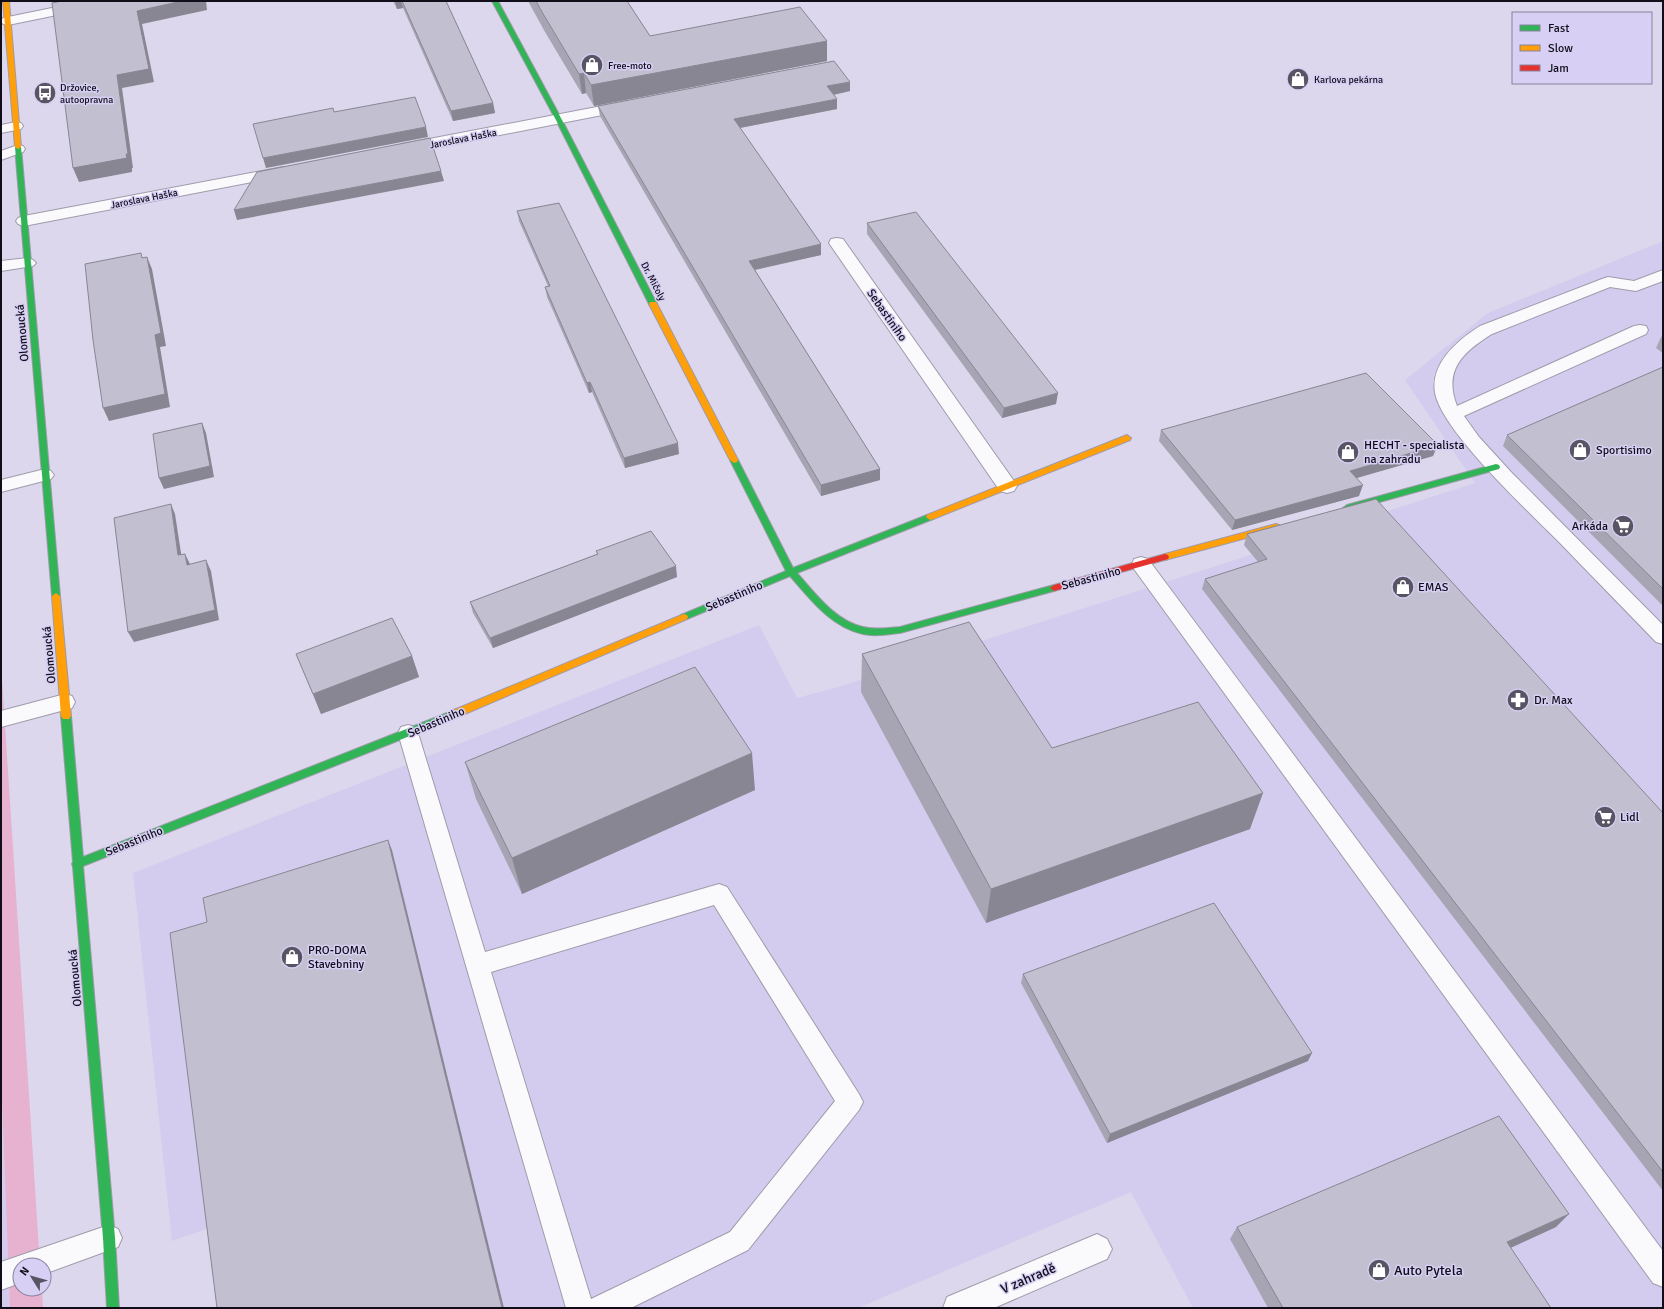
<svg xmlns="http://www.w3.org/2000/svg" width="1664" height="1309" viewBox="0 0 1664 1309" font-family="Signika,sans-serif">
	<rect width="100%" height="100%" fill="#dcd7ec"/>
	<g fill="#d4ccee">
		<path d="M1663,241V1308H1193L1131,1192L858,1308H223L212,1227L172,1241L133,873L759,625L797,698L838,687L1475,483L1405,380L1488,313Z"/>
		<path d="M1,1076L10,1308H1Z"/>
	</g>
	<path fill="#e6b2cf" d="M1,663L40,1265H20V1289H42L43,1308H10L1,1075Z"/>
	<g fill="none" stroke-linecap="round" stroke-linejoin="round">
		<g stroke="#9f9bab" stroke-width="2">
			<g id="lane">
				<path d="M16,122L21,123L23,126L21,129L1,133V125Z"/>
				<path d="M18,145L23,146L25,149L23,152L1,160V151Z"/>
				<path d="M28,258L33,260L36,263L33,266L1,271V261Z"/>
				<path d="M1663,270V281L1636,291L1610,287L1492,334C1463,352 1443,370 1457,406L1634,326L1640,325L1646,326L1648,330L1646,334L1464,416L1479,437L1511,472L1663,625V644L1656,642C1624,609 1591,575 1559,542C1529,512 1442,431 1435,393C1430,363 1458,340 1480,326L1602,279L1608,277L1634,281Z"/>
				<path d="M45,469L51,471L54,475L51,479L1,492V480Z"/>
				<path d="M1141,557L1148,559L1663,1251V1287L1653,1283L1134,569L1132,564L1134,559Z"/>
				<path d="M65,694L72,696L75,702L72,708L1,727V711Z"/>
				<path d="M408,725L415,727L418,733L485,952L719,884L727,887L859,1094L863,1102L859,1110L748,1250L631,1308H566L398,733L401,727ZM714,905L835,1101L730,1232L591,1299L491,972Z"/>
				<path d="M109,1225L118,1229L122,1238L118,1247L44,1274V1265H20V1283L1,1290V1262Z"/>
			</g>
		</g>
		<g stroke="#9f9bab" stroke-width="2">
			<g id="street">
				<path d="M86,1H113L111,4L106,5L8,25L3,24L1,21L3,18L8,17Z"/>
				<path d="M628,101L633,103L636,106L633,109L403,154L397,152L395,149L397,146L403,144Z"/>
				<path d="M283,167L289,169L291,172L289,175L24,226L18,224L16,221L18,218L24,216Z"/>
				<path d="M837,238L843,239L1014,481L1017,486L1014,491L1007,493L1000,491L829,243L831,239Z"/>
				<path d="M1097,1234L1107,1239L1112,1249L1107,1259L994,1308H943L947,1297Z"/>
			</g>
		</g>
		<g stroke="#9f9bab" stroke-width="2">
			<g id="fast">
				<path d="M492,1H498L562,120L657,304L656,306H650L649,304L556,120Z"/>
				<path d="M18,145L21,147L60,596L56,599L52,596L15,147Z"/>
				<path d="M734,457L738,460L793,568L927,515H933L934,517L933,519L797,573C815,593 835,621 863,627C875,630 888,628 900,627L1054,585L1058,588L1054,591L900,633C888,634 875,637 863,634C831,627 810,599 790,576L687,619H681L680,617L681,615L786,571L730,460Z"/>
				<path d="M1496,464L1499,465L1500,467L1499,469L1347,511L1343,508L1347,505Z"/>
				<path d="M457,709L460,710L462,713L460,716L83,866L115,1238L119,1308H107L103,1238L73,867L72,864L73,862L61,716L63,713H69L71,716L83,857Z"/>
			</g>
		</g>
		<g stroke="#9f9bab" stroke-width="2">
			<g id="slow">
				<path d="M3,1H9L21,147L18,149L15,147Z"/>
				<path d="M650,302H656L657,304L738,460L737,462L734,463L730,460L649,304Z"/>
				<path d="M1127,435L1131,438L1130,440L933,519L930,520L926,517L927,515Z"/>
				<path d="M1276,524L1279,525L1280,527L1279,529L1165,560L1161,557L1165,554Z"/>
				<path d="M56,593L60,596L71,716L69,719H63L61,716L52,596Z"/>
				<path d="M684,614L687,615L688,617L687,619L460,716H454L452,713L454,710Z"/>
			</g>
		</g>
		<g stroke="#9f9bab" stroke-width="2">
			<path id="jam" d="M1165,554L1168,555L1169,557L1168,559L1054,591L1050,588L1054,585Z"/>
		</g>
		<use href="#lane" fill="#faf9fc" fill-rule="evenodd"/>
		<use href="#street" fill="#faf9fc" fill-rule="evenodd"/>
		<use href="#fast" fill="#30b455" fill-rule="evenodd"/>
		<use href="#slow" fill="#ff9f0a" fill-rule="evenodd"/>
		<use href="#jam" fill="#e5322d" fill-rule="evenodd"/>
	</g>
	<g fill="#a7a5b3">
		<path d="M393,1H446L493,103L495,113L453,121L403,8L397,9Z"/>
		<path d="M528,1H627L650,36L827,61L594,106L586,93L582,94L545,32Z"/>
		<path d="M850,91L834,95L837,109L740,128L821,244V255L755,270L880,469V480L821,496L600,116L598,106Z"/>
		<path d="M517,211L679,454L625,468L592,392L589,393L547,297L545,287L548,286L519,221Z"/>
		<path d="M867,223L1056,404L1002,418L867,234Z"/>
		<path d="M1663,336V353L1656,348L1661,337Z"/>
		<path d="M1663,367V606L1503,446L1507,435Z"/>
		<path d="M1161,430L1433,456L1357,478L1359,496L1232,530L1159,441Z"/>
		<path d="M1247,534L1663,813V1191L1202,589L1205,579L1258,562L1244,545Z"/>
		<path d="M596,551L677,577L493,648L473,613L470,602L597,554Z"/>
		<path d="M296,654L412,656L419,677L321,714Z"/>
		<path d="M862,654L1052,748L1250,829L986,923L861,692Z"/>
		<path d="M465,762L755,790L522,894L476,799Z"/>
		<path d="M1023,974L1308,1061L1107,1143L1021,983Z"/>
		<path d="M1237,1227H1556L1510,1248L1551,1308H1268L1230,1239Z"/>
	</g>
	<g fill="#888692">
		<path d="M182,1H206L207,10L142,24L154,82L122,88L133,168H132V172L79,182L73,168L117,75L137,11Z"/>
		<path d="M395,1H401L403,8L397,9Z"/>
		<path d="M827,41V61L594,106L591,85Z"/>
		<path d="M584,73L586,93L582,94L579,74Z"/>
		<path d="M850,82V91L827,96V86Z"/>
		<path d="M837,99V109L734,129V119Z"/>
		<path d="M493,103L495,113L453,121L451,111Z"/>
		<path d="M426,127L428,137L266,168L263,158Z"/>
		<path d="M441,171L444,181L237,220L234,210Z"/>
		<path d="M821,244V255L749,271V261Z"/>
		<path d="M147,257L152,269L166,346L160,347L170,407L109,421L103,408Z"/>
		<path d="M590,382L592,392L589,393L587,383Z"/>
		<path d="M1058,393L1056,404L1002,418L1004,408Z"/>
		<path d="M202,423L206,433L214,477L164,489L159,478Z"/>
		<path d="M678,443L679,454L625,468L624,458Z"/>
		<path d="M1438,445L1433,456L1346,481L1350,471Z"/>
		<path d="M880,469V480L821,496V485Z"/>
		<path d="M1363,485L1359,496L1232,530L1235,520Z"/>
		<path d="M171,504L175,514L183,566L178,555Z"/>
		<path d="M185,554L190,564L192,576L187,565Z"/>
		<path d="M206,560L211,571L219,620L134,642L128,632Z"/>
		<path d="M676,566L677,577L493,648L490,638Z"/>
		<path d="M412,656L419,677L321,714L313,694Z"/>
		<path d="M752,753L755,790L522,894L512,858Z"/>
		<path d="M1263,793L1250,829L986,923L991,889Z"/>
		<path d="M388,840L392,850L504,1308H502Z"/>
		<path d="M1312,1053L1308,1061L1107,1143L1110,1134Z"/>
		<path d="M1569,1214L1556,1227L1495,1255L1507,1242Z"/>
	</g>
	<g fill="#c2c0d0" stroke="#888692">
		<path d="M62,1H182L137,11L149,69L117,75L128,154H126L127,158L73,168L52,3Z"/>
		<path d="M402,1H446L493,103L451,111Z"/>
		<path d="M536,1H627L650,36L800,7L827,41L591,85L584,73L579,74L542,12Z"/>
		<path d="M834,61L850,82L827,86L837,99L734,119L821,244L749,261L880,469L821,485L598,106Z"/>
		<path d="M415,97L426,127L263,158L253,124L333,108L334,112Z"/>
		<path d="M430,138L441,171L234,210L257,172Z"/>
		<path d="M559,203L678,443L624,458L590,382L587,383L545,287L550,286L517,211Z"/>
		<path d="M916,212L1058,393L1004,408L867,223Z"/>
		<path d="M141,253L142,258L147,257L161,333L155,335L165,394L103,408L93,340L85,264Z"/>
		<path d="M1663,367V589L1507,435Z"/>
		<path d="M1366,373L1438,445L1350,471L1363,485L1235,520L1161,430Z"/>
		<path d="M202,423L210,466L159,478L153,434Z"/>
		<path d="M1376,499L1663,813V1172L1205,579L1267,559L1247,534Z"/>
		<path d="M171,504L178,555L185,554L187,565L206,560L215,610L128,632L114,518Z"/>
		<path d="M651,531L676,566L490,638L470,602L598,554L596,551Z"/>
		<path d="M392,618L412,656L313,694L296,654Z"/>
		<path d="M969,622L1052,748L1198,702L1263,793L991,889L862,654Z"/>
		<path d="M695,667L752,753L512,858L465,762Z"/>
		<path d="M388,840L502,1308H217L170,933L207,922L203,898Z"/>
		<path d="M1214,903L1312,1053L1110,1134L1023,974Z"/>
		<path d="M1499,1116L1569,1214L1507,1242L1551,1308H1283L1237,1227Z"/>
	</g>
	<defs>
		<g id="shop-disc" transform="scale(1.15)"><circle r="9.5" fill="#585464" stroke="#d7cff4"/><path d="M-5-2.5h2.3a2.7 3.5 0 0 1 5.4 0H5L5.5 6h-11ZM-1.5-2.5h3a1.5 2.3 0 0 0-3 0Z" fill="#fff"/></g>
		<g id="bus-disc" transform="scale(1.15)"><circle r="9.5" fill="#585464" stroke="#d7cff4"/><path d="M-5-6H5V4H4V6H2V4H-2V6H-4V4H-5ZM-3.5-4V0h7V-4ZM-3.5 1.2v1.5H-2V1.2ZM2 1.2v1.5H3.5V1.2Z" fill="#fff"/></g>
		<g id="supermarket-disc" transform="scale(1.15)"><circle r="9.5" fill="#585464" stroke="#d7cff4"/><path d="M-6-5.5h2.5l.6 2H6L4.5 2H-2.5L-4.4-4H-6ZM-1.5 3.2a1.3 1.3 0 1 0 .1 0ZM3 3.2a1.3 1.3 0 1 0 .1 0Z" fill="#fff"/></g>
		<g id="pharmacy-disc" transform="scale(1.15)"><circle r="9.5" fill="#585464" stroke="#d7cff4"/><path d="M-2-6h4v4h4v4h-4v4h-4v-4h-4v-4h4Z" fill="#fff"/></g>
	</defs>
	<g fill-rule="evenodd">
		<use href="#shop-disc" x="592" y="65"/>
		<use href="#shop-disc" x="1298" y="79"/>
		<use href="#bus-disc" x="45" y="93"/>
		<use href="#shop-disc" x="1580" y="450"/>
		<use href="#shop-disc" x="1348" y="452"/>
		<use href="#supermarket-disc" x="1623" y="526"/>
		<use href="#shop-disc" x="1403" y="587"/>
		<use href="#pharmacy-disc" x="1518" y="700"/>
		<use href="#supermarket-disc" x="1605" y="817"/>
		<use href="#shop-disc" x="292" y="957"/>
		<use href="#shop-disc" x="1379" y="1270"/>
	</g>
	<g text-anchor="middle" stroke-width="3" stroke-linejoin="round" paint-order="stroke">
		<g font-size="10" fill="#110e1a" stroke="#d7cff4" text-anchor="start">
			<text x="608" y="69">Free-moto</text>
			<text x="1314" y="83">Karlova pekárna</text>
			<text x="60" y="91">Držovice,<tspan x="60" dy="12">autoopravna</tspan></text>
		</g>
		<g font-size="10" fill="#110e1a" stroke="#d7cff4">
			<text transform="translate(463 138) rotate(-11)" y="4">Jaroslava Haška</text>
			<text transform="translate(144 198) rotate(-11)" y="4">Jaroslava Haška</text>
			<text transform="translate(654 281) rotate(63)" y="4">Dr. Mičoly</text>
		</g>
		<g font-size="12" fill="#110e1a" stroke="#d7cff4">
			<text transform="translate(887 315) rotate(55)" y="4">Sebastiniho</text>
			<text transform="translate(22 333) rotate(-95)" y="4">Olomoucká</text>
			<text transform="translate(1091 578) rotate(-15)" y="4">Sebastiniho</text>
			<text transform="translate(734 596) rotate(-23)" y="4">Sebastiniho</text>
			<text transform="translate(49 655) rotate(-95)" y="4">Olomoucká</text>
			<text transform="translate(436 722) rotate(-23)" y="4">Sebastiniho</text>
			<text transform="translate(134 841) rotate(-22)" y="4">Sebastiniho</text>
			<text transform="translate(75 978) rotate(-95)" y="4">Olomoucká</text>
		</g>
		<g font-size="12" fill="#110e1a" stroke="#d7cff4" text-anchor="start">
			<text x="1364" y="449">HECHT - specialista<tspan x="1364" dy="14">na zahradu</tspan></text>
			<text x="1596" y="454">Sportisimo</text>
			<text x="1608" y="530" text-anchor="end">Arkáda</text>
			<text x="1418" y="591">EMAS</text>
			<text x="1534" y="704">Dr. Max</text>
			<text x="1620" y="821">Lidl</text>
			<text x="308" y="954">PRO-DOMA<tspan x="308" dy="14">Stavebniny</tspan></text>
		</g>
		<g font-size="14" fill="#110e1a" stroke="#d7cff4" text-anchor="start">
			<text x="1394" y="1275">Auto Pytela</text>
		</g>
		<g font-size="14" fill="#110e1a" stroke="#d7cff4">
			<text transform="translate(1028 1278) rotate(-23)" y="5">V zahradě</text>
		</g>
	</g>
	<rect width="1664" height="1309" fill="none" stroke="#110e1a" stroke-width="4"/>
	<rect x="1512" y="12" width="140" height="72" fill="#d7cff4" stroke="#88829d"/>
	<rect x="1520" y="25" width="20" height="6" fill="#30b455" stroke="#88829d"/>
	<text x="1548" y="32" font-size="12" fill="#110e1a">Fast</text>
	<rect x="1520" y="45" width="20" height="6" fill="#ff9f0a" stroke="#88829d"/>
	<text x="1548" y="52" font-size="12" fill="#110e1a">Slow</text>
	<rect x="1520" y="65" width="20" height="6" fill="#e5322d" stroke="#88829d"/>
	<text x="1548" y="72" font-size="12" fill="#110e1a">Jam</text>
	<g transform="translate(32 1277) rotate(307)"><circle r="19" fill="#d7cff4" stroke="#88829d"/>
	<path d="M0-3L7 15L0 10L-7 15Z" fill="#585464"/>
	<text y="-6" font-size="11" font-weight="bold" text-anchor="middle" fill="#110e1a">N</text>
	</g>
</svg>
